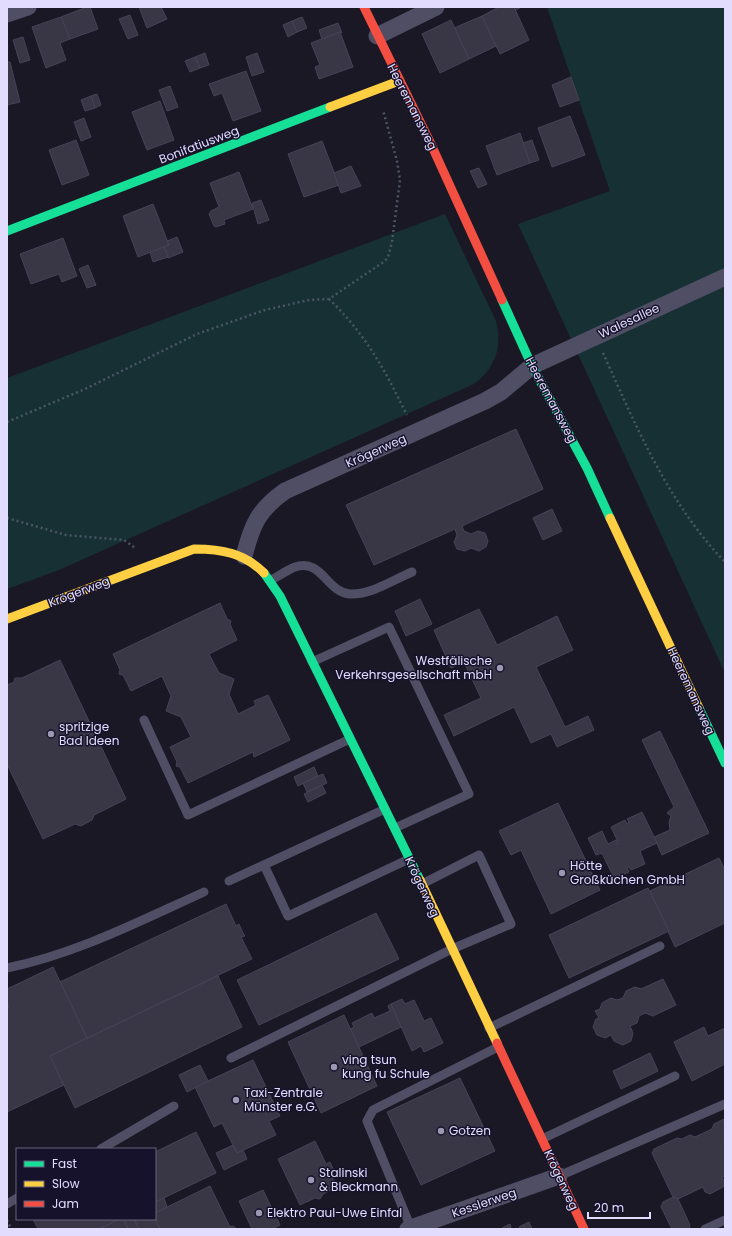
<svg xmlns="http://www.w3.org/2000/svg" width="732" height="1236" viewBox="0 0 732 1236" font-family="Poppins,sans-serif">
	<rect width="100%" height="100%" fill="#1a1825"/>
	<g fill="#163033">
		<path d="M547,7H725V673L518,224L610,191Z"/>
		<path d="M445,214L496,321C503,347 495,368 474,384L59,570L7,589V378Z"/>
	</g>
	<g fill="#393646" stroke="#474358">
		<path d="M87,7H90L98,29L70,39L61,17Z"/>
		<path d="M139,7H161L167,19L147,28Z"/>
		<path d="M499,7H514L529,40L500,54L482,16Z"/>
		<path d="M514,7H522L515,10Z"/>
		<path d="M130,15L138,35L128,39L119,19Z"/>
		<path d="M482,16L496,46L469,59L454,28Z"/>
		<path d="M61,17L70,39L60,43L66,60L46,68L32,27Z"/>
		<path d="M302,17L307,28L297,32L292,21Z"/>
		<path d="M451,20L469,59L440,73L422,34Z"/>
		<path d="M292,21L297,32L288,37L283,25Z"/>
		<path d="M338,23L342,33L340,32L322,39L319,30Z"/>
		<path d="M340,32L353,67L319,79L315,67L320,65L311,43Z"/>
		<path d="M23,37L30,60L20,63L13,40Z"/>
		<path d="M205,53L209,65L200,68L195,57Z"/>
		<path d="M257,53L264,72L252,76L246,57Z"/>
		<path d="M195,57L200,68L190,72L185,61Z"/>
		<path d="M7,62H10L20,102L7,105Z"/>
		<path d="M246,71L261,111L233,121L222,93L214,96L209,84Z"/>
		<path d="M571,77L579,100L560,107L552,85Z"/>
		<path d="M170,86L178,107L167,111L159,90Z"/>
		<path d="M97,94L101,105L95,108L91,96Z"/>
		<path d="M91,96L95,108L85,111L81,100Z"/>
		<path d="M160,101L174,140L147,150L132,112Z"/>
		<path d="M570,116L585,155L552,167L538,128Z"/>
		<path d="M84,118L91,137L81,141L74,122Z"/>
		<path d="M520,133L530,163L497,175L486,146Z"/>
		<path d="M76,140L89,175L62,185L49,150Z"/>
		<path d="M532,140L539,160L530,163L523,143Z"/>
		<path d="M322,141L339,185L304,197L288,154Z"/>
		<path d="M351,166L361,186L341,193L334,173Z"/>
		<path d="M479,168L487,184L478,188L470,171Z"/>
		<path d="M239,172L253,209L224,220L225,224L216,227L214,226L209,214L211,211L219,207L210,183Z"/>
		<path d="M261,200L269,220L258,224L252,203Z"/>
		<path d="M153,204L169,245L138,257L123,216Z"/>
		<path d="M177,237L183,252L168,258L164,247L169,245L167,241Z"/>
		<path d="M63,238L77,276L62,282L59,274L31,284L20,254Z"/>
		<path d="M164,247L168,257L153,262L150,252Z"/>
		<path d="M88,265L96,285L87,288L79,269Z"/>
		<path d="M516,429L543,489L462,526L464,531L471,534L478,531L485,533L488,541L486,547L479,551L471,548L465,551L457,549L454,542L457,535L455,529L374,565L346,505Z"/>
		<path d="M552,509L562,531L543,540L533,518Z"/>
		<path d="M420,599L432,624L406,636L395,611Z"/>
		<path d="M220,603L227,619L231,621L230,624L237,640L209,654L219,673L234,679L229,694L238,714L256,705L254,701L268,695L290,740L254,757L253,752L188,783L180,767L176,766L177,762L170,747L191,737L181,717L166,711L171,696L162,676L131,691L123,675L119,674L120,670L113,654Z"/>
		<path d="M479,609L497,645L557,616L573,650L536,667L565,727L588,716L594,730L557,747L551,734L531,743L514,707L454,736L444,715L481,698L464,662L451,668L434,630Z"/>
		<path d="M60,660L126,799L94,815L92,820L81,826L75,824L43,839L7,764V685L14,682L15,678H22Z"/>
		<path d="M660,731L709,833L662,855L654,837L670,830L669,822L671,816L667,813L674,807L642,740Z"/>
		<path d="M314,767L318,776L298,786L294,777Z"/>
		<path d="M323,774L327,783L307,792L303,783Z"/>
		<path d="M322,785L326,793L308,802L304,794Z"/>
		<path d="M558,803L600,890L551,914L521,850L511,855L499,831Z"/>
		<path d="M642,812L657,843L640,851L645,864L631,870L629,867L627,868L629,872L614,878L602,853L596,855L588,838L602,831L608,844L616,840L617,844H619L611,827L625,820L627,824L629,822L627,819Z"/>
		<path d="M719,858L725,870V923L675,947L650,891Z"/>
		<path d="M648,888L669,931L569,978L549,935Z"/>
		<path d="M226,904L236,926L239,924L243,933L245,936L241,937L252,959L87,1038L60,982Z"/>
		<path d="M376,913L399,959L259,1025L237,980Z"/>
		<path d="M53,967L87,1038L50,1056L64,1085L7,1112V1008L9,1007L7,1002V989Z"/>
		<path d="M218,976L242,1027L75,1108L50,1056Z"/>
		<path d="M663,979L676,1005L653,1016L645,1013L639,1016L637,1023L630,1026L633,1033L631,1041L623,1045L614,1041L611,1035L605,1038L597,1035L593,1027L596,1019L599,1018L595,1011L600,1009L602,1003L611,998L617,1000L623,998L626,991L635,987L641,989Z"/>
		<path d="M402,999L405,1004L414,1000L424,1021L431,1018L443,1043L424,1052L421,1046L412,1051L391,1004Z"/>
		<path d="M391,1004L401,1027L359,1047L350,1029L354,1027L352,1023L372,1013L374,1018L390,1011L388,1006Z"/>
		<path d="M344,1015L377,1086L321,1113L288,1042Z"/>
		<path d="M704,1027L708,1036L725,1028V1064L692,1081L674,1042Z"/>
		<path d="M650,1053L658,1071L621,1089L613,1071Z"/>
		<path d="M253,1060L280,1116L269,1121L276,1135L237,1153L222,1123L214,1127L195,1087Z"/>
		<path d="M200,1065L208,1081L187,1092L179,1075Z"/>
		<path d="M460,1078L495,1151L421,1185L387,1112Z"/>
		<path d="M724,1119L725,1176L722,1177L725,1183L723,1187L710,1194L705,1192L703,1187L678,1199L673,1197L652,1153L654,1149L677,1138L682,1139L690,1135L695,1137L712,1129L714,1124Z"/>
		<path d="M196,1132L216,1173L155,1202V1152Z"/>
		<path d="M315,1141L326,1164L330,1162L334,1171L330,1173L337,1187L323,1194L320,1199L315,1198L300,1205L278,1159Z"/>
		<path d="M233,1145L237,1153L243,1150L247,1159L224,1170L216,1153Z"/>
		<path d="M210,1186L230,1227L233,1226L237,1229H160L155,1219V1213Z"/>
		<path d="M263,1190L280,1225L272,1229H252L239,1201Z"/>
		<path d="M673,1197L678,1199L690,1225L689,1229H672L661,1207L663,1202Z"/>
		<path d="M164,1198L167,1207L155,1213V1202Z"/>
		<path d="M33,1219H120L99,1229H38Z"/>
		<path d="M120,1219H124L128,1229H99Z"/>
		<path d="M124,1219H134L139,1229H128Z"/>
		<path d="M134,1219H155L160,1229H139Z"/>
		<path d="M529,1222L532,1229H523L525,1228L523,1225Z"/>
		<path d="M510,1224L511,1228L503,1229L502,1228Z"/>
		<path d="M523,1225L525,1228L520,1229L519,1227Z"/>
	</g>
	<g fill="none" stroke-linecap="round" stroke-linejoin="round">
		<g stroke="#4a5665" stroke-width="2.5" stroke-dasharray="2 3" stroke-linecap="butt">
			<path d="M329,299C348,317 366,340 380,364C390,380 398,398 407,415"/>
			<path d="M603,353C636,426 668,503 725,562"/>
			<path d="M7,422L85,389L197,334L265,310L309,300L329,299L385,261L388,257L392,242L400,180L397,161L383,110"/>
			<path d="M7,518L66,535L124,540L135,548"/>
			<path d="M7,1220L11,1229"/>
		</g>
		<g stroke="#504e65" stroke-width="9">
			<path d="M271,580C279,576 287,570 295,567C322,558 327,593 350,594C371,595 393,580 412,572"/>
			<path d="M312,662L389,627L469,794L395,828"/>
			<path d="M144,720L188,815L350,739"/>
			<path d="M264,865L288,916L409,859"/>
			<path d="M229,881L385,809"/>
			<path d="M7,968C76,954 140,921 204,892"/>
			<path d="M489,1028L660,946"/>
			<path d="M231,1058L452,949L511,924L479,855L422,884"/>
			<path d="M542,1139L675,1076"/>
			<path d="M101,1149L174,1106"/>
			<path d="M559,1176L725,1104"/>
			<path d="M7,1204L17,1198"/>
			<path d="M411,1228L367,1121L373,1110L498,1047"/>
			<path d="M705,1229L725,1220"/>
		</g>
		<g stroke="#504e65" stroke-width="17">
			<path d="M7,14L28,7"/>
			<path d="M377,36L436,7"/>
			<path d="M244,556C252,525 258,510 285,491L485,401L501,392L532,366L725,277"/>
			<path d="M408,1229L559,1176"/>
		</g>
		<g stroke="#16e098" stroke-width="9">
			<path d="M7,231L330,107"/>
			<path d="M502,300L532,366L587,468L610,518"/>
			<path d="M264,573L280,596L420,880"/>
			<path d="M699,708L725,763"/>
		</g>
		<g stroke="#ffcf43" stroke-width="9">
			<path d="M330,107L399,81"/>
			<path d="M610,518L699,708"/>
			<path d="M7,619L194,549C222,549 244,553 264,573"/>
			<path d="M420,880L497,1043"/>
		</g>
		<g stroke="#f24e42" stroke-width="9">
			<path d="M364,7L430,142L502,300"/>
			<path d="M497,1043L584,1229"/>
		</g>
	</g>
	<g fill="#9c98b2" stroke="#17122b" stroke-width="1.5">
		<circle cx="500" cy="668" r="4"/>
		<circle cx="51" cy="734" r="4"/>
		<circle cx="562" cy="873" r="4"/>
		<circle cx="334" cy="1067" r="4"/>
		<circle cx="236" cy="1100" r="4"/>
		<circle cx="441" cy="1131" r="4"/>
		<circle cx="311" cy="1180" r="4"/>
		<circle cx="259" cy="1213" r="4"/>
	</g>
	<g text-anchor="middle" stroke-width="3" stroke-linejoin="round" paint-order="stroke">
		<g font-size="12" fill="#e2ddfe" stroke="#17122b">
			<text transform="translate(412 107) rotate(63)" y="4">Heeremansweg</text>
			<text transform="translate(199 145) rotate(-21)" y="4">Bonifatiusweg</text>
			<text transform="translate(629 321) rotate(-25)" y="4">Walesallee</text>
			<text transform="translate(551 400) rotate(62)" y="4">Heeremansweg</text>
			<text transform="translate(376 451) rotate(-24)" y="4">Krögerweg</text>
			<text transform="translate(79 592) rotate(-21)" y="4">Krögerweg</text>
			<text transform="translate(691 691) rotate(65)" y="4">Heeremansweg</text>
			<text transform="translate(422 887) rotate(65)" y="4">Krögerweg</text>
			<text transform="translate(561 1180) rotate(65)" y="4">Krögerweg</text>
			<text transform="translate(484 1203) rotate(-19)" y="4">Kesslerweg</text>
		</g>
		<g font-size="12" fill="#e2ddfe" stroke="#17122b" text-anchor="start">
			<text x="492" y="665" text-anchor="end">Westfälische<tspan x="492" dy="14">Verkehrsgesellschaft mbH</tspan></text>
			<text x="59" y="731">spritzige<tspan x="59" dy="14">Bad Ideen</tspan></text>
			<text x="570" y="870">Hötte<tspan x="570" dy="14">Großküchen GmbH</tspan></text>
			<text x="342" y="1064">ving tsun<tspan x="342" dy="14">kung fu Schule</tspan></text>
			<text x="244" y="1097">Taxi-Zentrale<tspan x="244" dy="14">Münster e.G.</tspan></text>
			<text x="449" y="1135">Gotzen</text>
			<text x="319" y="1177">Stalinski<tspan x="319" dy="14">&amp; Bleckmann</tspan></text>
			<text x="267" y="1217">Elektro Paul-Uwe Einfal</text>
		</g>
	</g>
	<rect width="732" height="1236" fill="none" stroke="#e2ddfe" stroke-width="16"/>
	<rect x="16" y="1148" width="140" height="72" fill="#17122b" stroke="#68637f"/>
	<rect x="24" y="1161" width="20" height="6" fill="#16e098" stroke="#68637f"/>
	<text x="52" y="1168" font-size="12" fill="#e2ddfe">Fast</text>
	<rect x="24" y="1181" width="20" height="6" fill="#ffcf43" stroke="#68637f"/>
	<text x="52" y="1188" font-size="12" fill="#e2ddfe">Slow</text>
	<rect x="24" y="1201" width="20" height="6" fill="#f24e42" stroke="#68637f"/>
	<text x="52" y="1208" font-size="12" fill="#e2ddfe">Jam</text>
	<path d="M588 1212v6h62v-6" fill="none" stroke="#e2ddfe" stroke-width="2"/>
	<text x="594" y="1212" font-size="12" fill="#e2ddfe" stroke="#17122b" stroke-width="3" paint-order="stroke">20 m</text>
</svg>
